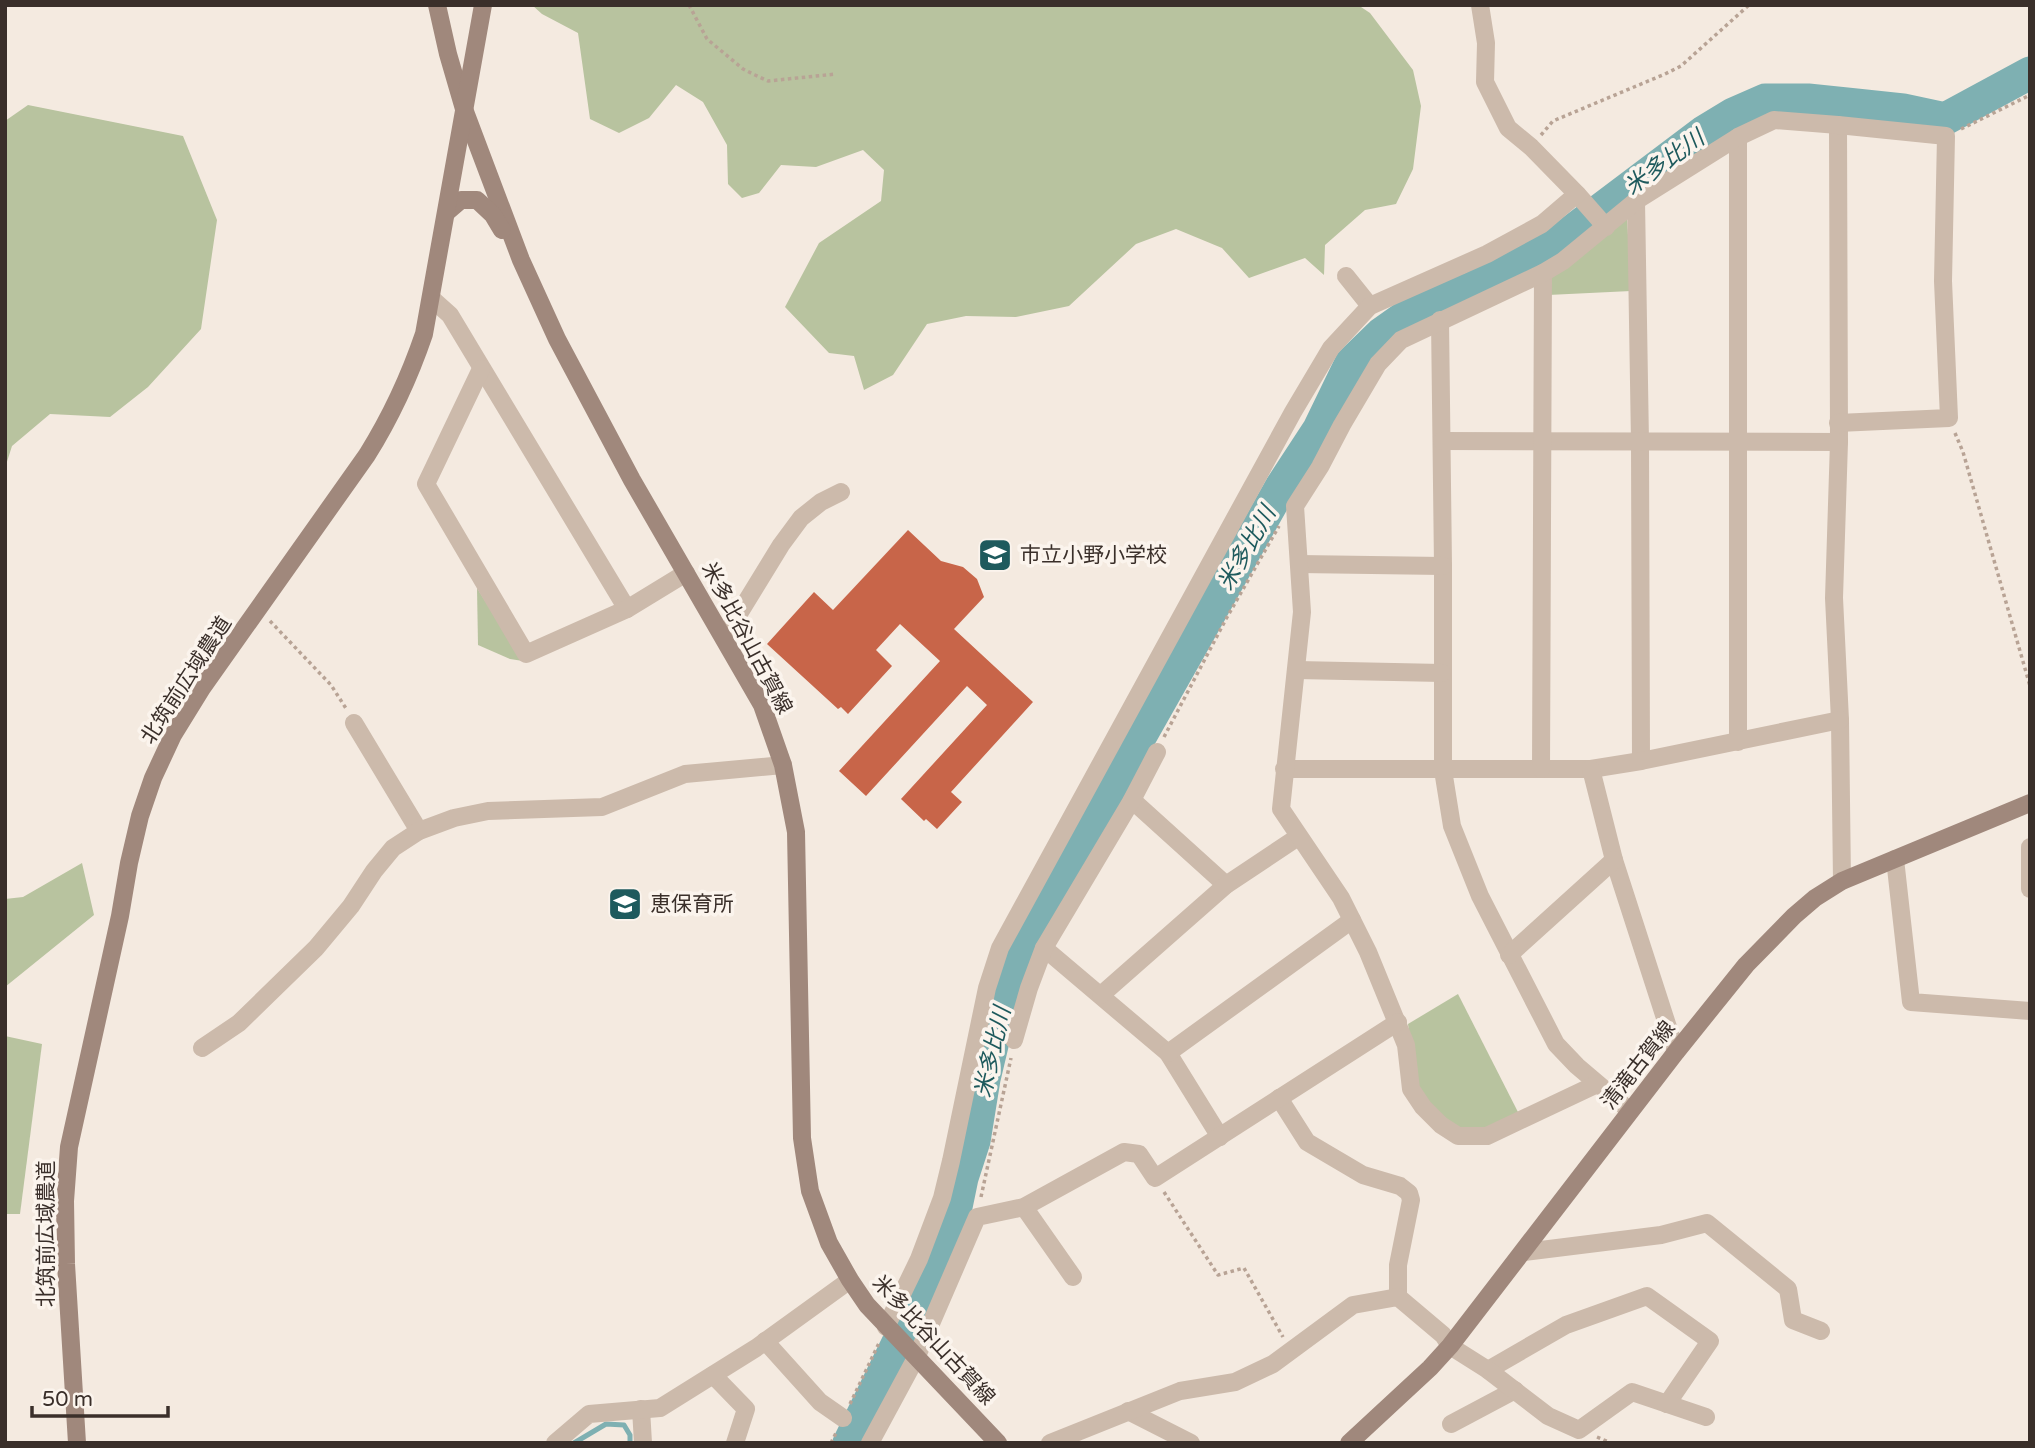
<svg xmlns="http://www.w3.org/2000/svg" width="2035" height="1448" viewBox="0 0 2035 1448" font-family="'Varela Round','Noto Sans JP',sans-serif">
	<rect width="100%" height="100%" fill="#f4eae0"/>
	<g fill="#b8c39f">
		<path d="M532,5H1358L1370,13L1413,70L1421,106L1413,169L1396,204L1365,210L1325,245L1324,275L1305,258L1249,278L1222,248L1176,229L1136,244L1069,306L1016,317L966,316L927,324L893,375L864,390L854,356L829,353L785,307L819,243L881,201L884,170L863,150L816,167L781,165L759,193L742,198L728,184L727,145L703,102L676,85L649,118L619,133L590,119L578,33L542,14Z"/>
		<path d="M28,105L183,136L217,220L201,329L148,387L110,417L50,414L12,446L5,468V121Z"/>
		<path d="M1627,216L1631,291L1548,295V279Z"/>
		<path d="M477,588L523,661L510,659L478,645Z"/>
		<path d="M82,863L94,915L5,987V899L23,897Z"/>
		<path d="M1458,994L1519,1114L1480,1132L1458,1128L1430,1105L1416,1083L1408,1024Z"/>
		<path d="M5,1036L42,1044L20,1214H5Z"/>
	</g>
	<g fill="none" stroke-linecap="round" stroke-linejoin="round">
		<path stroke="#7eb0b2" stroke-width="5" d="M574,1443L606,1424L624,1425L630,1435V1443"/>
		<path stroke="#7eb0b2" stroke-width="33" d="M849,1443L914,1310L956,1207L962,1178L974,1141L984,1079L998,1020L1012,969L1038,913L1119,774L1281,487L1319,429L1351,363L1381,334L1422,305L1472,288L1559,241L1705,131L1733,114L1765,100H1808L1856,105L1903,110L1945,119L2030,73"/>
	</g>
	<path fill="#c86549" d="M908,530L941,561L963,567L977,579L984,597L954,629L1033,702L951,792L962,802L937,829L926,819L924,821L901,799L987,705L967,686L866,796L839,771L940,661L900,624L876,650L892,666L848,714L841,707L838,709L767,644L814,592L833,610Z"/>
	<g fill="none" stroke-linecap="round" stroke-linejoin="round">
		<g stroke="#b8a395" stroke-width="3.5" stroke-dasharray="3.5 3.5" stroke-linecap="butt">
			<path d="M689,5L707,39L743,69L755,75L768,81L836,74"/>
			<path d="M1961,129L2030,95"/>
			<path d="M1541,135L1553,121L1665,74L1681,66L1749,5"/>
			<path d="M1955,433L1963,452L2030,686"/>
			<path d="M270,621L331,685L347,710"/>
			<path d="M1164,737L1226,619L1279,526"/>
			<path d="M1164,1192L1218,1275L1244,1268L1283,1337"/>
			<path d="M981,1197L1011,1058"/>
			<path d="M850,1404L880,1341"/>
			<path d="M1597,1437L1611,1443"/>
			<path d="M831,1443L836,1433"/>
		</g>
		<g stroke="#ccbaab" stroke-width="18">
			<path d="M1480,5L1486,43L1485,82L1508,128L1531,147L1577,194L1606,227"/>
			<path d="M1838,125L1839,442L1834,598L1840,720L1842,881"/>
			<path d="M1636,201L1640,442L1641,761"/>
			<path d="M1346,276L1370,306"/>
			<path d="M431,298L450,315L627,609"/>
			<path d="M1440,320L1443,566V770L1452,826L1480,896L1556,1044L1577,1066L1630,1111"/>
			<path d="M481,369L426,484L526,654L627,609L686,573"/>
			<path d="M1442,441L1839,442"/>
			<path d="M1299,564L1443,566"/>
			<path d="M724,638L781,545L801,518L821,502L841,492"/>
			<path d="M1297,670L1442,673"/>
			<path d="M354,723L419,831"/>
			<path d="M1738,742V137"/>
			<path d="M1284,769H1591L1641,761L1840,720"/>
			<path d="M1541,769L1543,273"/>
			<path d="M1591,769L1614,860L1676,1052"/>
			<path d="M1132,800L1226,885"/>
			<path d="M2030,847V889"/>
			<path d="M1895,859L1911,1002L2030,1011"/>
			<path d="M1044,948L1168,1053L1220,1137"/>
			<path d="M1509,955L1614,860"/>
			<path d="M1101,995L1226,885L1298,837"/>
			<path d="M1014,1040L1029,988L1044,948L1132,800L1157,752"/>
			<path d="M202,1048L239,1023L316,948L351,906L374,871L393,848L419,831L454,818L488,811L602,807L685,774L783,765"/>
			<path d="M1168,1053L1352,920"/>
			<path d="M1597,1084L1487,1136H1458L1441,1125L1423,1107L1411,1089L1406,1045L1368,952L1341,898L1281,809L1302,612L1295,506L1320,467L1342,425L1378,364L1401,340L1543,273L1563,261L1636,201L1738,137L1774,120L1838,125L1946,136L1943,281L1949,418L1838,423"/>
			<path d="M1279,1098L1307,1142L1363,1175L1400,1186L1409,1193L1411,1200L1398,1265V1297"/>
			<path d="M1024,1207L1073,1277"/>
			<path d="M1524,1252L1661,1235L1707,1223L1788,1289L1793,1320L1821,1331"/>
			<path d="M886,1327L919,1259L942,1198L951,1161L987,988L1000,948L1293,412L1331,348L1370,306L1487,254L1542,224L1577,194"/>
			<path d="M765,1341L820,1402L843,1418"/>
			<path d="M1488,1370L1566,1325L1647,1296L1710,1341L1667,1404"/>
			<path d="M713,1375L746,1409L735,1443"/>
			<path d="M641,1409L643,1443"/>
			<path d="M1128,1411L1191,1443"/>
			<path d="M1451,1424L1515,1390"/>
			<path d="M555,1443L589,1414L660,1408L756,1348L850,1280"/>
			<path d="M870,1443L917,1356L977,1217L1024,1207L1124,1152L1139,1154L1155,1178L1398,1022"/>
			<path d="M1050,1443L1180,1391L1235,1382L1273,1364L1353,1305L1398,1297L1443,1335L1450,1346L1488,1370L1548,1416L1579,1430L1632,1392L1706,1417"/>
		</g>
		<g stroke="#a0887c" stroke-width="18">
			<path d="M437,5L448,54L464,109L521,260L557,339L632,480L762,705L783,765L796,832L802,1138L810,1191L829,1243L850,1280L867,1305L998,1443"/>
			<path d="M447,212L461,200H477L493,215L502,230"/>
			<path d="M77,1443L66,1264L65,1201L69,1147L120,916L129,863L140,816L153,778L173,735L202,688L367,455C392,415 409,378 424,334L483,5"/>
			<path d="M1349,1443L1430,1368L1450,1346L1676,1052L1746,965L1794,916L1815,898L1842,881L2030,803"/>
		</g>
	</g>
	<defs>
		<g id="school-square" transform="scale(1.75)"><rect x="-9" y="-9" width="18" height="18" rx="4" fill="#1e5a5d" stroke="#fbf4ed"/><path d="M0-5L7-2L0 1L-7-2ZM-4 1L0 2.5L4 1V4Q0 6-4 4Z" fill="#fff"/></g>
	</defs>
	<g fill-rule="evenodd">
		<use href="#school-square" x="995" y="555"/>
		<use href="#school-square" x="625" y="904"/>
	</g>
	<g text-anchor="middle" stroke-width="7" stroke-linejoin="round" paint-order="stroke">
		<g font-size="21" fill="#3a2f2a" stroke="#fbf4ed" text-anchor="start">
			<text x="1020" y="562">市立小野小学校</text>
			<text x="650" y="911">恵保育所</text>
		</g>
		<g font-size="21" fill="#3a2f2a" stroke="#fbf4ed">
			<text transform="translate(747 638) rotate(62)" y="7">米多比谷山古賀線</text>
			<text transform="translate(186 680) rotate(-57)" y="7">北筑前広域農道</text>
			<text transform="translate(1638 1065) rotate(-52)" y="7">清滝古賀線</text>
			<text transform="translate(46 1234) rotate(-90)" y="7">北筑前広域農道</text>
			<text transform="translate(934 1340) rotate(47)" y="7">米多比谷山古賀線</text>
		</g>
		<g font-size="23" font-style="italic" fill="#1e5a5d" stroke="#fbf4ed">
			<text transform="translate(1664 162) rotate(-36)" y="8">米多比川</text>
			<text transform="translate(1246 548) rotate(-60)" y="8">米多比川</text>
			<text transform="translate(992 1052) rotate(-77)" y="8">米多比川</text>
		</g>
	</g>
	<rect width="2035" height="1448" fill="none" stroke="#3a2f2a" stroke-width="14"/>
	<path d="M32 1406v10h136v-10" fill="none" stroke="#3a2f2a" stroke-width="3.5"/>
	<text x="42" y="1406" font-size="21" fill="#3a2f2a" stroke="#fbf4ed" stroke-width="5" paint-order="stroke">50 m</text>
</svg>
